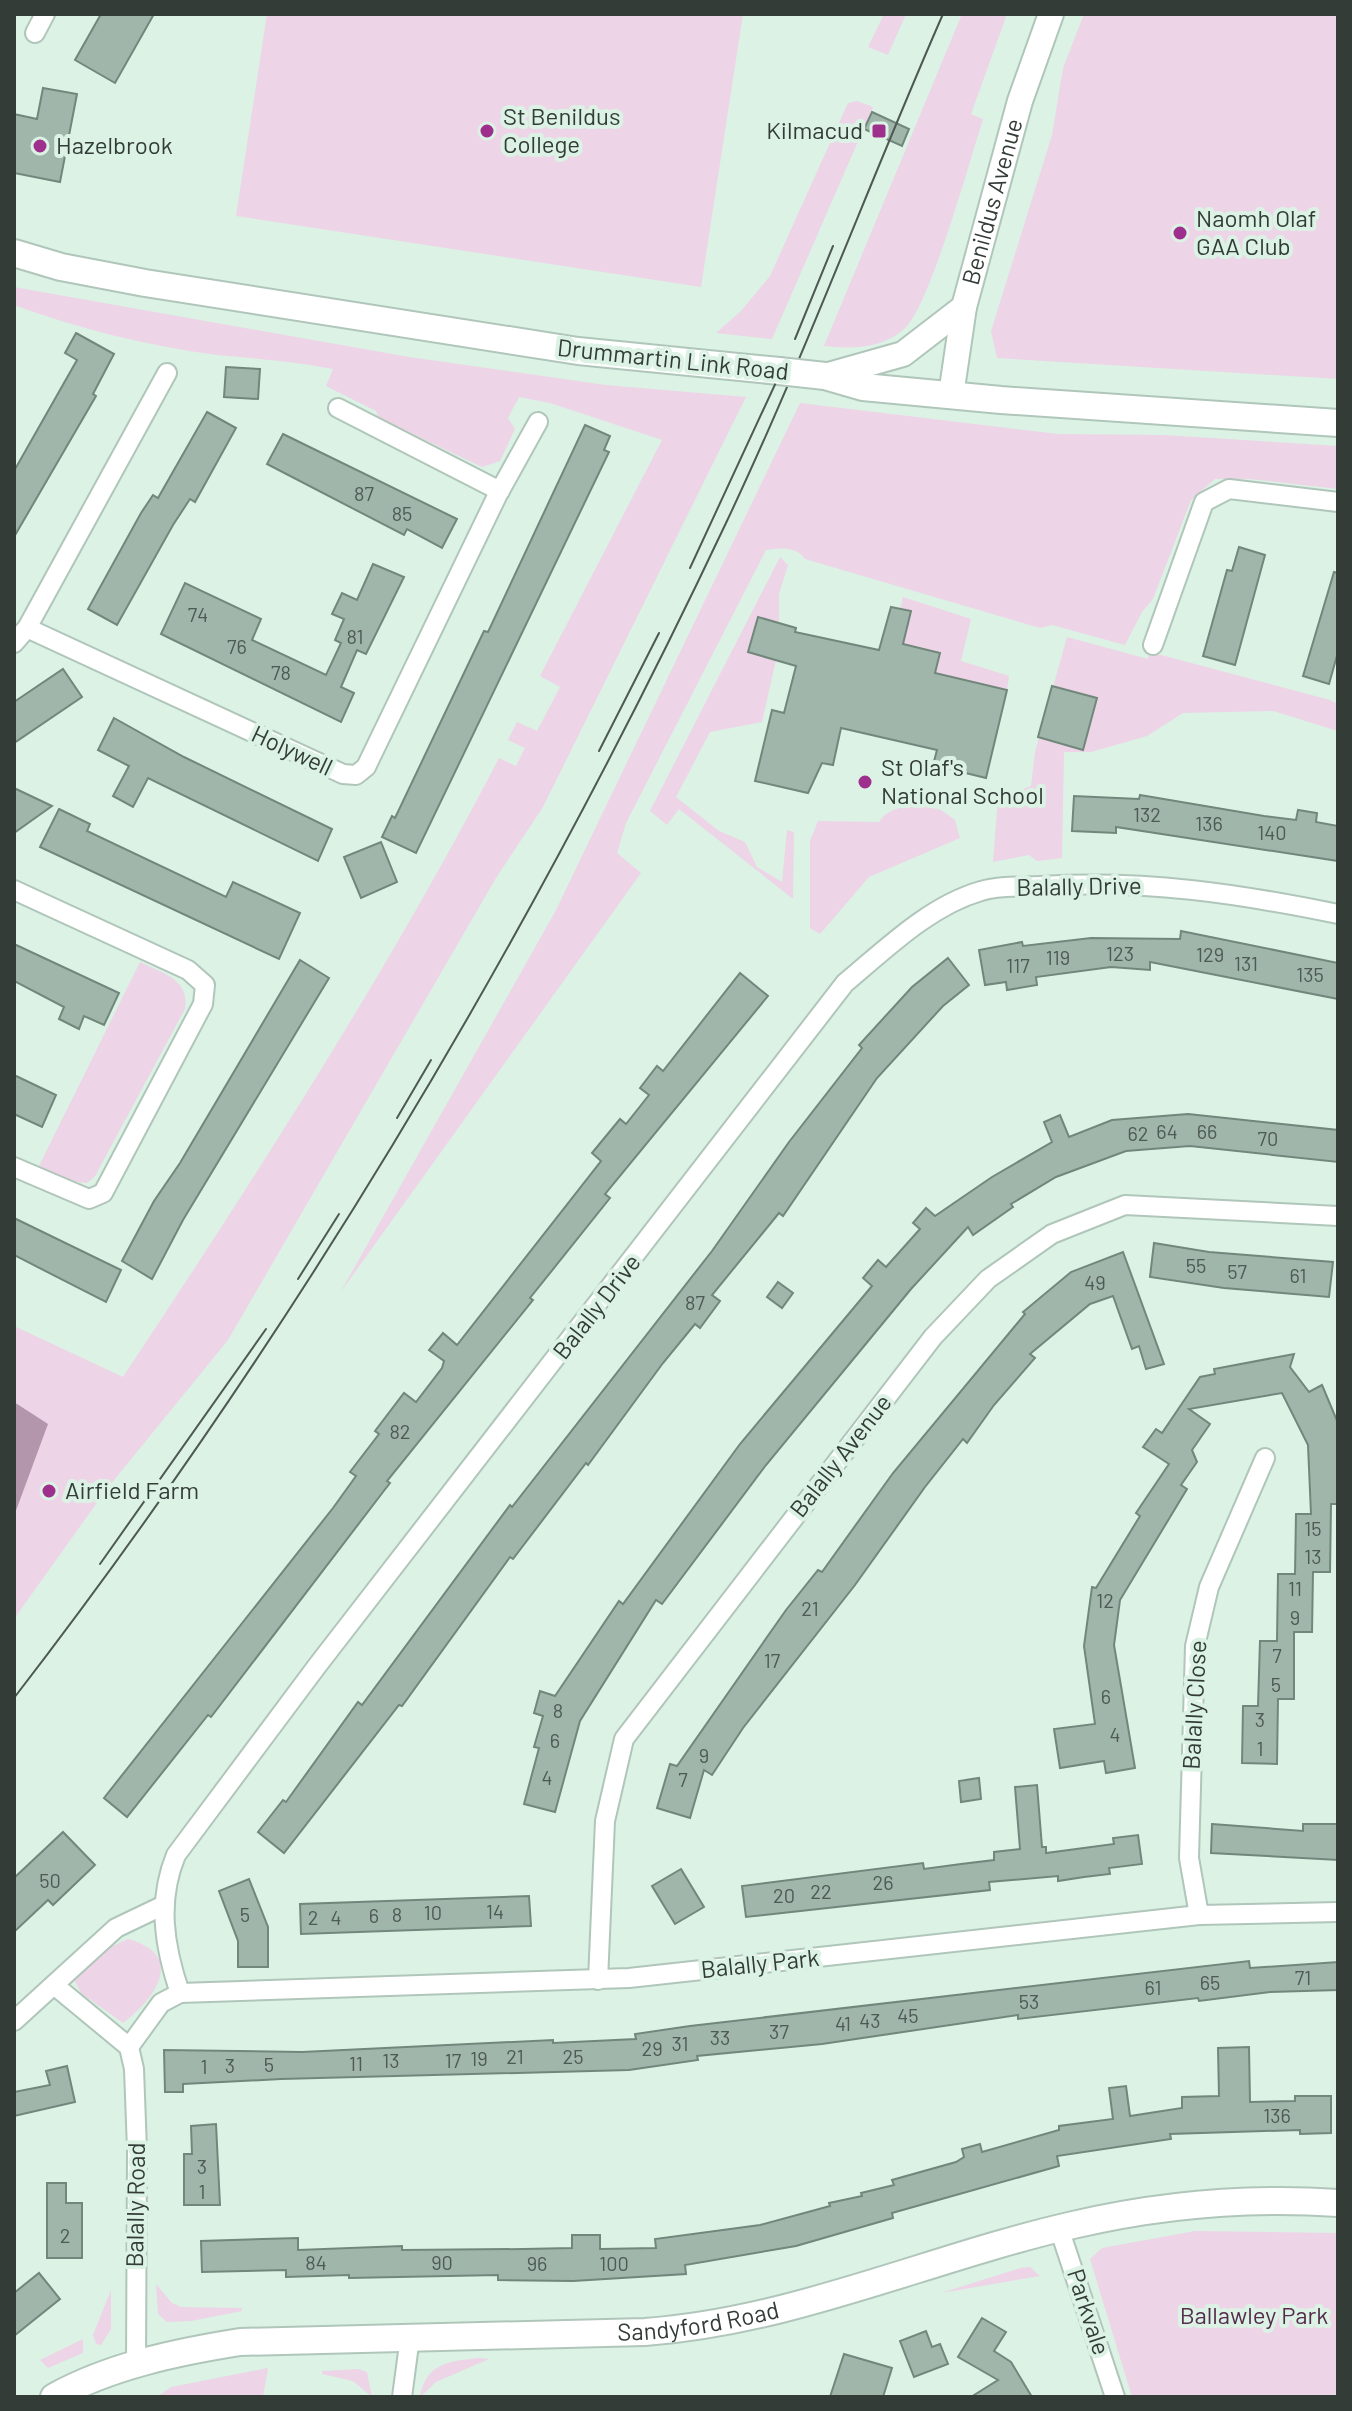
<svg xmlns="http://www.w3.org/2000/svg" width="1352" height="2411" viewBox="0 0 1352 2411" font-family="Barlow,sans-serif">
	<rect width="100%" height="100%" fill="#dbf2e5"/>
	<g fill="#eed4e7">
		<path d="M267,14H743L701,287L236,216Z"/>
		<path d="M884,14H906L888,55L868,47Z"/>
		<path d="M962,14H1007L971,114L983,119C970,160 931,301 906,327C884,349 852,349 824,346Z"/>
		<path d="M1084,14H1338V379L997,358L991,331L1052,135L1063,68Z"/>
		<path d="M857,101L873,107L772,339L716,333L741,311L770,276L848,103Z"/>
		<path d="M14,287L409,357L606,385L746,397L543,807L496,878L228,1340L106,1490L14,1619V1326L123,1377C256,1176 388,972 499,758L516,766L525,748L508,740L517,722L537,731L560,687L540,676L662,440L550,403L519,397L508,418L515,429L500,461L482,467L379,418L376,411L326,386L333,369C294,361 257,359 217,355C148,346 80,329 14,305Z"/>
		<path d="M800,403L1058,434L1163,435L1338,446V489L1250,479H1215L1191,500L1153,599L1142,612L1125,645L1052,625L1040,628L805,559C796,546 780,548 766,550L626,823L617,853L641,873L340,1293L555,912Z"/>
		<path d="M780,557L788,565L779,594V623L758,617L776,660L762,722L710,732L676,797L719,831L745,842L757,867L782,882L787,830L794,832L793,899L679,809L667,825L650,811Z"/>
		<path d="M903,597L971,619L961,661L1009,676L1007,690L954,677L920,698L935,672L940,653L882,639L900,609Z"/>
		<path d="M1067,637L1148,659L1150,652L1330,700L1338,704V731L1273,711L1183,713L1147,736L1091,752H1064L1062,858L1037,861L1029,855L993,862L998,798L1031,786L1035,752Z"/>
		<path d="M923,806L941,810L955,820L960,838L869,877L820,934L810,928V841L818,821L879,822C890,806 904,807 923,806Z"/>
		<path d="M140,962C162,973 190,979 185,1009L95,1176L87,1183L69,1181L39,1166Z"/>
		<path d="M128,1939C186,1955 156,1998 123,2023L81,1993L74,1979L108,1948Z"/>
		<path d="M1195,2231L1338,2233V2397H1132L1090,2259L1102,2248Z"/>
		<path d="M1030,2267L1040,2276L941,2293L1020,2268Z"/>
		<path d="M156,2284L172,2303L181,2307L242,2308V2311L191,2321L167,2322L158,2314Z"/>
		<path d="M111,2290V2329L101,2345L96,2344L93,2335Z"/>
		<path d="M83,2339V2353L48,2368L40,2360Z"/>
		<path d="M479,2358L489,2359L436,2382L420,2397C426,2363 449,2361 479,2358Z"/>
		<path d="M268,2368L263,2397H157L171,2387Z"/>
		<path d="M359,2369L367,2372L372,2397L353,2381L322,2374V2371Z"/>
	</g>
	<path fill="#b496ac" d="M14,1402L48,1424L14,1516Z"/>
	<g fill="#a0b6aa" stroke="#72877b" stroke-width="2">
		<path d="M101,14H154L115,83L75,60Z"/>
		<path d="M43,88L77,94L60,182L14,173V114L37,119Z"/>
		<path d="M872,112L909,129L902,146L864,129Z"/>
		<path d="M76,333L114,354L93,394L96,396L14,537V471L77,360L65,353Z"/>
		<path d="M226,367L260,369L258,399L224,397Z"/>
		<path d="M207,412L236,428L195,502L190,499L173,525L117,625L88,609L141,513L153,495L158,498Z"/>
		<path d="M585,425L610,436L604,450L609,452L416,853L382,837L392,816L395,818L484,631L488,632Z"/>
		<path d="M283,434L457,519L442,548L407,529L404,535L267,464Z"/>
		<path d="M1239,547L1265,555L1235,665L1203,656L1227,570L1232,571Z"/>
		<path d="M373,564L404,577L366,654L357,650L341,687L354,693L341,722L161,634L185,583L261,619L252,640L326,675L341,643L335,640L344,619L332,614L342,593L357,600Z"/>
		<path d="M1334,572L1338,573V652L1329,684L1303,676Z"/>
		<path d="M891,607L911,611L903,644L940,653L935,673L1007,690L986,778L933,765L937,750L841,728L833,765L822,763L808,793L755,781L772,710L784,713L796,666L748,652L758,617L796,628L795,632L879,650Z"/>
		<path d="M63,669L82,697L14,743V702Z"/>
		<path d="M1052,686L1097,698L1083,750L1038,737Z"/>
		<path d="M114,718L184,757L332,829L318,861L148,778L133,807L113,796L129,766L98,750Z"/>
		<path d="M14,788L52,806L14,833Z"/>
		<path d="M1140,795L1264,816L1296,820L1298,810L1317,813L1316,822L1338,826V861L1116,827V833L1072,831L1074,796L1139,799Z"/>
		<path d="M59,809L90,824L87,831L226,897L233,882L300,913L279,959L40,847Z"/>
		<path d="M381,842L397,882L361,898L344,857Z"/>
		<path d="M1181,931L1338,963V999L1150,962V970L1111,967L1036,977L1037,985L1007,990L1006,982L985,985L979,950L1022,942L1023,946L1091,938L1180,939Z"/>
		<path d="M14,944L119,993L104,1025L84,1016L79,1029L59,1019L64,1007L14,981Z"/>
		<path d="M948,958L969,985L943,1006L877,1078L783,1216L779,1213L712,1295L720,1301L700,1328L695,1324L663,1363L588,1465L586,1463L513,1559L510,1557L402,1706L399,1705L284,1853L258,1832L283,1800L286,1802L358,1702L362,1705L510,1505L512,1507L712,1251L789,1142L862,1048L859,1045L912,987Z"/>
		<path d="M300,960L329,978L183,1220L152,1279L122,1261L154,1201L180,1163Z"/>
		<path d="M740,973L768,996L605,1194L610,1198L530,1298L533,1300L387,1481L390,1483L383,1492L211,1717L208,1715L127,1817L104,1798L333,1508L356,1476L350,1472L379,1434L375,1431L404,1393L416,1402L442,1368L444,1361L429,1350L443,1333L457,1345L601,1161L592,1153L620,1119L626,1124L649,1095L640,1088L657,1066L663,1071Z"/>
		<path d="M14,1075L56,1095L42,1127L14,1114Z"/>
		<path d="M1188,1114L1338,1130V1162L1190,1146L1126,1151L1056,1177L1011,1204L1013,1207L973,1235L968,1227L911,1289L766,1465L662,1604L656,1600L580,1721L555,1812L524,1804L539,1748L534,1747L543,1716L534,1713L540,1691L555,1696L619,1601L623,1604L740,1444L872,1286L863,1278L878,1260L886,1267L920,1229L913,1223L926,1208L935,1216L992,1177L1052,1142L1044,1122L1060,1115L1069,1137L1112,1120Z"/>
		<path d="M14,1218L121,1270L106,1302L14,1255Z"/>
		<path d="M1154,1243L1209,1252L1333,1262L1329,1297L1224,1288L1150,1277Z"/>
		<path d="M1123,1252L1164,1364L1146,1369L1139,1346L1132,1349L1113,1296L1090,1304L1030,1354L1035,1358L994,1405L967,1443L963,1439L925,1487L855,1585L743,1728L712,1775L704,1770L690,1818L657,1808L670,1764L677,1766L786,1610L818,1570L822,1572L893,1473L1025,1314L1023,1312L1071,1272Z"/>
		<path d="M778,1282L793,1293L782,1308L767,1297Z"/>
		<path d="M1294,1354L1290,1367L1309,1392L1322,1385L1338,1423V1504H1331L1330,1572H1313L1312,1632H1294V1699H1278L1277,1764L1242,1763L1243,1706H1258L1260,1641H1277L1278,1574H1295L1296,1514H1311L1308,1445L1282,1393L1189,1409L1210,1424L1192,1450L1197,1462L1181,1485L1187,1489L1120,1600L1114,1645L1135,1768L1106,1773L1104,1761L1060,1768L1054,1729L1095,1724L1084,1646L1092,1587L1096,1588L1140,1516L1136,1513L1169,1464L1143,1447L1156,1429L1162,1433L1200,1377L1215,1374L1214,1369Z"/>
		<path d="M979,1778L981,1799L961,1802L959,1781Z"/>
		<path d="M1037,1785L1042,1847H1046V1853L1114,1844L1113,1838L1138,1835L1142,1864L1109,1868L1110,1874L1084,1877L1058,1881V1876L989,1882L990,1890L746,1917L742,1886L923,1863L924,1869L961,1864L994,1860V1852L1020,1849L1015,1787Z"/>
		<path d="M1212,1824L1303,1831V1824H1338V1860L1211,1853Z"/>
		<path d="M63,1832L95,1865L53,1905L48,1900L14,1932V1878Z"/>
		<path d="M681,1869L704,1907L675,1924L652,1886Z"/>
		<path d="M249,1879L268,1927V1967H238V1941L219,1891Z"/>
		<path d="M529,1896L531,1926L301,1934L300,1904Z"/>
		<path d="M1249,1961L1250,1968L1338,1962V1990L1270,1992L1199,2001L1198,1998L1018,2019V2015L822,2044L697,2056L698,2060L629,2070L281,2079L183,2084V2092H165L164,2050L302,2052L553,2040V2043L636,2039L635,2034L690,2026Z"/>
		<path d="M1249,2047L1250,2102L1295,2101V2096H1331V2133L1300,2134V2130L1170,2134L1171,2139L1057,2156L1059,2166L892,2213L893,2218L796,2246L685,2265L686,2274L573,2281L498,2280V2275L349,2278V2275L286,2277V2270L202,2272L201,2241L298,2238V2250L402,2246V2250L524,2249L572,2248V2235H600V2249L656,2248L655,2239L760,2225L830,2206L829,2203L862,2196L861,2193L894,2185L892,2180L956,2162L964,2157L962,2149L980,2144L982,2152L1059,2130V2126L1113,2119L1109,2088L1126,2086L1130,2116L1182,2108V2097L1219,2096L1218,2048Z"/>
		<path d="M67,2066L75,2102L14,2116V2092L50,2085L46,2071Z"/>
		<path d="M216,2124L220,2205H184V2154H192L191,2126Z"/>
		<path d="M47,2183H66V2203H82V2258H47Z"/>
		<path d="M39,2273L60,2299L14,2336V2293Z"/>
		<path d="M982,2318L1006,2332L994,2351L1011,2362L1032,2397H971L998,2380L958,2357Z"/>
		<path d="M926,2331L932,2347L940,2344L948,2364L914,2377L900,2341Z"/>
		<path d="M844,2354L892,2368L883,2397H830Z"/>
	</g>
	<g fill="none" stroke-linecap="round" stroke-linejoin="round">
		<g stroke="#b0c6ba" stroke-width="22">
			<g id="minor">
				<path d="M35,33L45,14"/>
				<path d="M338,408L500,491"/>
				<path d="M27,628L343,774L356,775L366,767L497,496L538,422"/>
				<path d="M14,643L27,628L167,373"/>
				<path d="M1153,645L1204,502L1229,489L1338,502"/>
				<path d="M14,890L188,970L205,985L203,1004L103,1193L89,1199L14,1167"/>
				<path d="M1199,1915L1189,1858L1195,1646L1209,1587L1265,1458"/>
				<path d="M598,1980L605,1821L624,1739L933,1337L988,1279L1052,1234L1125,1205L1338,1216"/>
				<path d="M54,1985L129,2047L134,2069L137,2150L136,2365"/>
				<path d="M180,1993L629,1978L1199,1915L1338,1912"/>
				<path d="M14,2021L116,1928L162,1906"/>
				<path d="M129,2047L161,2003L180,1993C164,1946 157,1901 176,1855L317,1666L845,983C886,949 929,906 981,891C999,885 1022,887 1041,886C1147,880 1235,893 1338,914"/>
				<path d="M1059,2228L1115,2397"/>
				<path d="M402,2397L410,2337"/>
			</g>
		</g>
		<g stroke="#b0c6ba" stroke-width="28">
			<g id="tertiary">
				<path d="M825,376L903,354L964,307"/>
				<path id="s1" d="M951,395L964,307L1020,101L1051,14"/>
			</g>
		</g>
		<g stroke="#b0c6ba" stroke-width="30">
			<g id="secondary">
				<path d="M14,253L61,267L145,283L578,351L779,371"/>
				<path d="M825,376L863,387L1001,400L1338,423"/>
				<path id="s2" d="M54,2397C110,2366 177,2352 240,2342L645,2332C794,2321 929,2258 1073,2225C1159,2205 1250,2197 1338,2203"/>
			</g>
		</g>
		<use href="#minor" stroke="#fff" stroke-width="18"/>
		<use href="#tertiary" stroke="#fff" stroke-width="24"/>
		<use href="#secondary" stroke="#fff" stroke-width="26"/>
		<g stroke="#4e5953" stroke-width="2">
			<path d="M795,339L833,246"/>
			<path d="M690,568L784,365"/>
			<path d="M599,751L659,633"/>
			<path d="M397,1118L431,1060"/>
			<path d="M298,1279L339,1214"/>
			<path d="M100,1564L266,1329"/>
			<path d="M14,1698C295,1334 530,938 726,523C805,356 869,183 943,14"/>
		</g>
		<g stroke="#b0c6ba" stroke-width="30" stroke-linecap="butt">
			<path id="secondary-bridge" d="M779,371L825,376"/>
		</g>
		<use href="#secondary-bridge" stroke="#fff" stroke-width="26"/>
	</g>
	<g fill="#9f2f8c" stroke="#dbf2e5" stroke-width="3">
		<circle cx="487" cy="131" r="8"/>
		<rect x="871" y="123" width="16" height="16" rx="4"/>
		<circle cx="40" cy="146" r="8"/>
		<circle cx="1180" cy="233" r="8"/>
		<circle cx="865" cy="782" r="8"/>
		<circle cx="49" cy="1491" r="8"/>
	</g>
	<g text-anchor="middle" stroke-width="8" stroke-linejoin="round" paint-order="stroke">
		<g font-size="20" fill="#4e5a54">
			<text x="364" y="501">87</text>
			<text x="402" y="521">85</text>
			<text x="198" y="622">74</text>
			<text x="355" y="644">81</text>
			<text x="237" y="654">76</text>
			<text x="281" y="680">78</text>
			<text x="1147" y="822">132</text>
			<text x="1209" y="831">136</text>
			<text x="1272" y="840">140</text>
			<text x="1120" y="961">123</text>
			<text x="1210" y="962">129</text>
			<text x="1058" y="965">119</text>
			<text x="1246" y="971">131</text>
			<text x="1018" y="973">117</text>
			<text x="1310" y="982">135</text>
			<text x="1167" y="1139">64</text>
			<text x="1207" y="1139">66</text>
			<text x="1138" y="1141">62</text>
			<text x="1268" y="1146">70</text>
			<text x="1196" y="1273">55</text>
			<text x="1237" y="1279">57</text>
			<text x="1298" y="1283">61</text>
			<text x="1095" y="1290">49</text>
			<text x="695" y="1310">87</text>
			<text x="400" y="1439">82</text>
			<text x="1313" y="1536">15</text>
			<text x="1313" y="1564">13</text>
			<text x="1295" y="1596">11</text>
			<text x="1105" y="1608">12</text>
			<text x="810" y="1616">21</text>
			<text x="1295" y="1625">9</text>
			<text x="1277" y="1663">7</text>
			<text x="772" y="1668">17</text>
			<text x="1276" y="1692">5</text>
			<text x="1106" y="1704">6</text>
			<text x="558" y="1718">8</text>
			<text x="1260" y="1727">3</text>
			<text x="1115" y="1742">4</text>
			<text x="555" y="1748">6</text>
			<text x="1260" y="1756">1</text>
			<text x="704" y="1763">9</text>
			<text x="547" y="1785">4</text>
			<text x="683" y="1787">7</text>
			<text x="50" y="1888">50</text>
			<text x="883" y="1890">26</text>
			<text x="821" y="1899">22</text>
			<text x="784" y="1903">20</text>
			<text x="495" y="1919">14</text>
			<text x="433" y="1920">10</text>
			<text x="245" y="1922">5</text>
			<text x="397" y="1922">8</text>
			<text x="374" y="1923">6</text>
			<text x="313" y="1925">2</text>
			<text x="336" y="1925">4</text>
			<text x="1303" y="1985">71</text>
			<text x="1210" y="1990">65</text>
			<text x="1153" y="1995">61</text>
			<text x="1029" y="2009">53</text>
			<text x="908" y="2023">45</text>
			<text x="870" y="2028">43</text>
			<text x="843" y="2031">41</text>
			<text x="779" y="2039">37</text>
			<text x="720" y="2045">33</text>
			<text x="680" y="2051">31</text>
			<text x="652" y="2056">29</text>
			<text x="515" y="2064">21</text>
			<text x="573" y="2064">25</text>
			<text x="479" y="2066">19</text>
			<text x="391" y="2068">13</text>
			<text x="453" y="2068">17</text>
			<text x="356" y="2071">11</text>
			<text x="269" y="2072">5</text>
			<text x="230" y="2073">3</text>
			<text x="204" y="2074">1</text>
			<text x="1277" y="2123">136</text>
			<text x="202" y="2174">3</text>
			<text x="202" y="2199">1</text>
			<text x="65" y="2243">2</text>
			<text x="316" y="2270">84</text>
			<text x="442" y="2270">90</text>
			<text x="537" y="2271">96</text>
			<text x="614" y="2271">100</text>
		</g>
		<g font-size="24" fill="#333c37" stroke="#dbf2e5" text-anchor="start">
			<text x="503" y="125">St Benildus<tspan x="503" dy="28">College</tspan></text>
			<text x="863" y="139" text-anchor="end">Kilmacud</text>
			<text x="56" y="154">Hazelbrook</text>
			<text x="1196" y="227">Naomh Olaf<tspan x="1196" dy="28">GAA Club</tspan></text>
			<text x="881" y="776">St Olaf's<tspan x="881" dy="28">National School</tspan></text>
			<text x="65" y="1499">Airfield Farm</text>
		</g>
		<g font-size="24" fill="#333c37" stroke="#dbf2e5">
			<text dy="8" stroke="none"><textPath href="#s1" startOffset="198">Benildus Avenue</textPath></text>
			<text transform="translate(673 360) rotate(6)" y="8">Drummartin Link Road</text>
			<text transform="translate(292 751) rotate(25)" y="8">Holywell</text>
			<text transform="translate(1079 887) rotate(-1)" y="8">Balally Drive</text>
			<text transform="translate(597 1307) rotate(-52)" y="8">Balally Drive</text>
			<text transform="translate(841 1456) rotate(-52)" y="8">Balally Avenue</text>
			<text transform="translate(1195 1705) rotate(-87)" y="8">Balally Close</text>
			<text transform="translate(760 1964) rotate(-6)" y="8">Balally Park</text>
			<text transform="translate(136 2205) rotate(-89)" y="8">Balally Road</text>
			<text transform="translate(1088 2312) rotate(72)" y="8">Parkvale</text>
			<text dy="8" stroke="none"><textPath href="#s2" startOffset="654">Sandyford Road</textPath></text>
		</g>
		<g font-size="24" fill="#562c4d" stroke="#dbf2e5">
			<text x="1254" y="2324">Ballawley Park</text>
		</g>
	</g>
	<rect width="1352" height="2411" fill="none" stroke="#333c37" stroke-width="32"/>
</svg>
